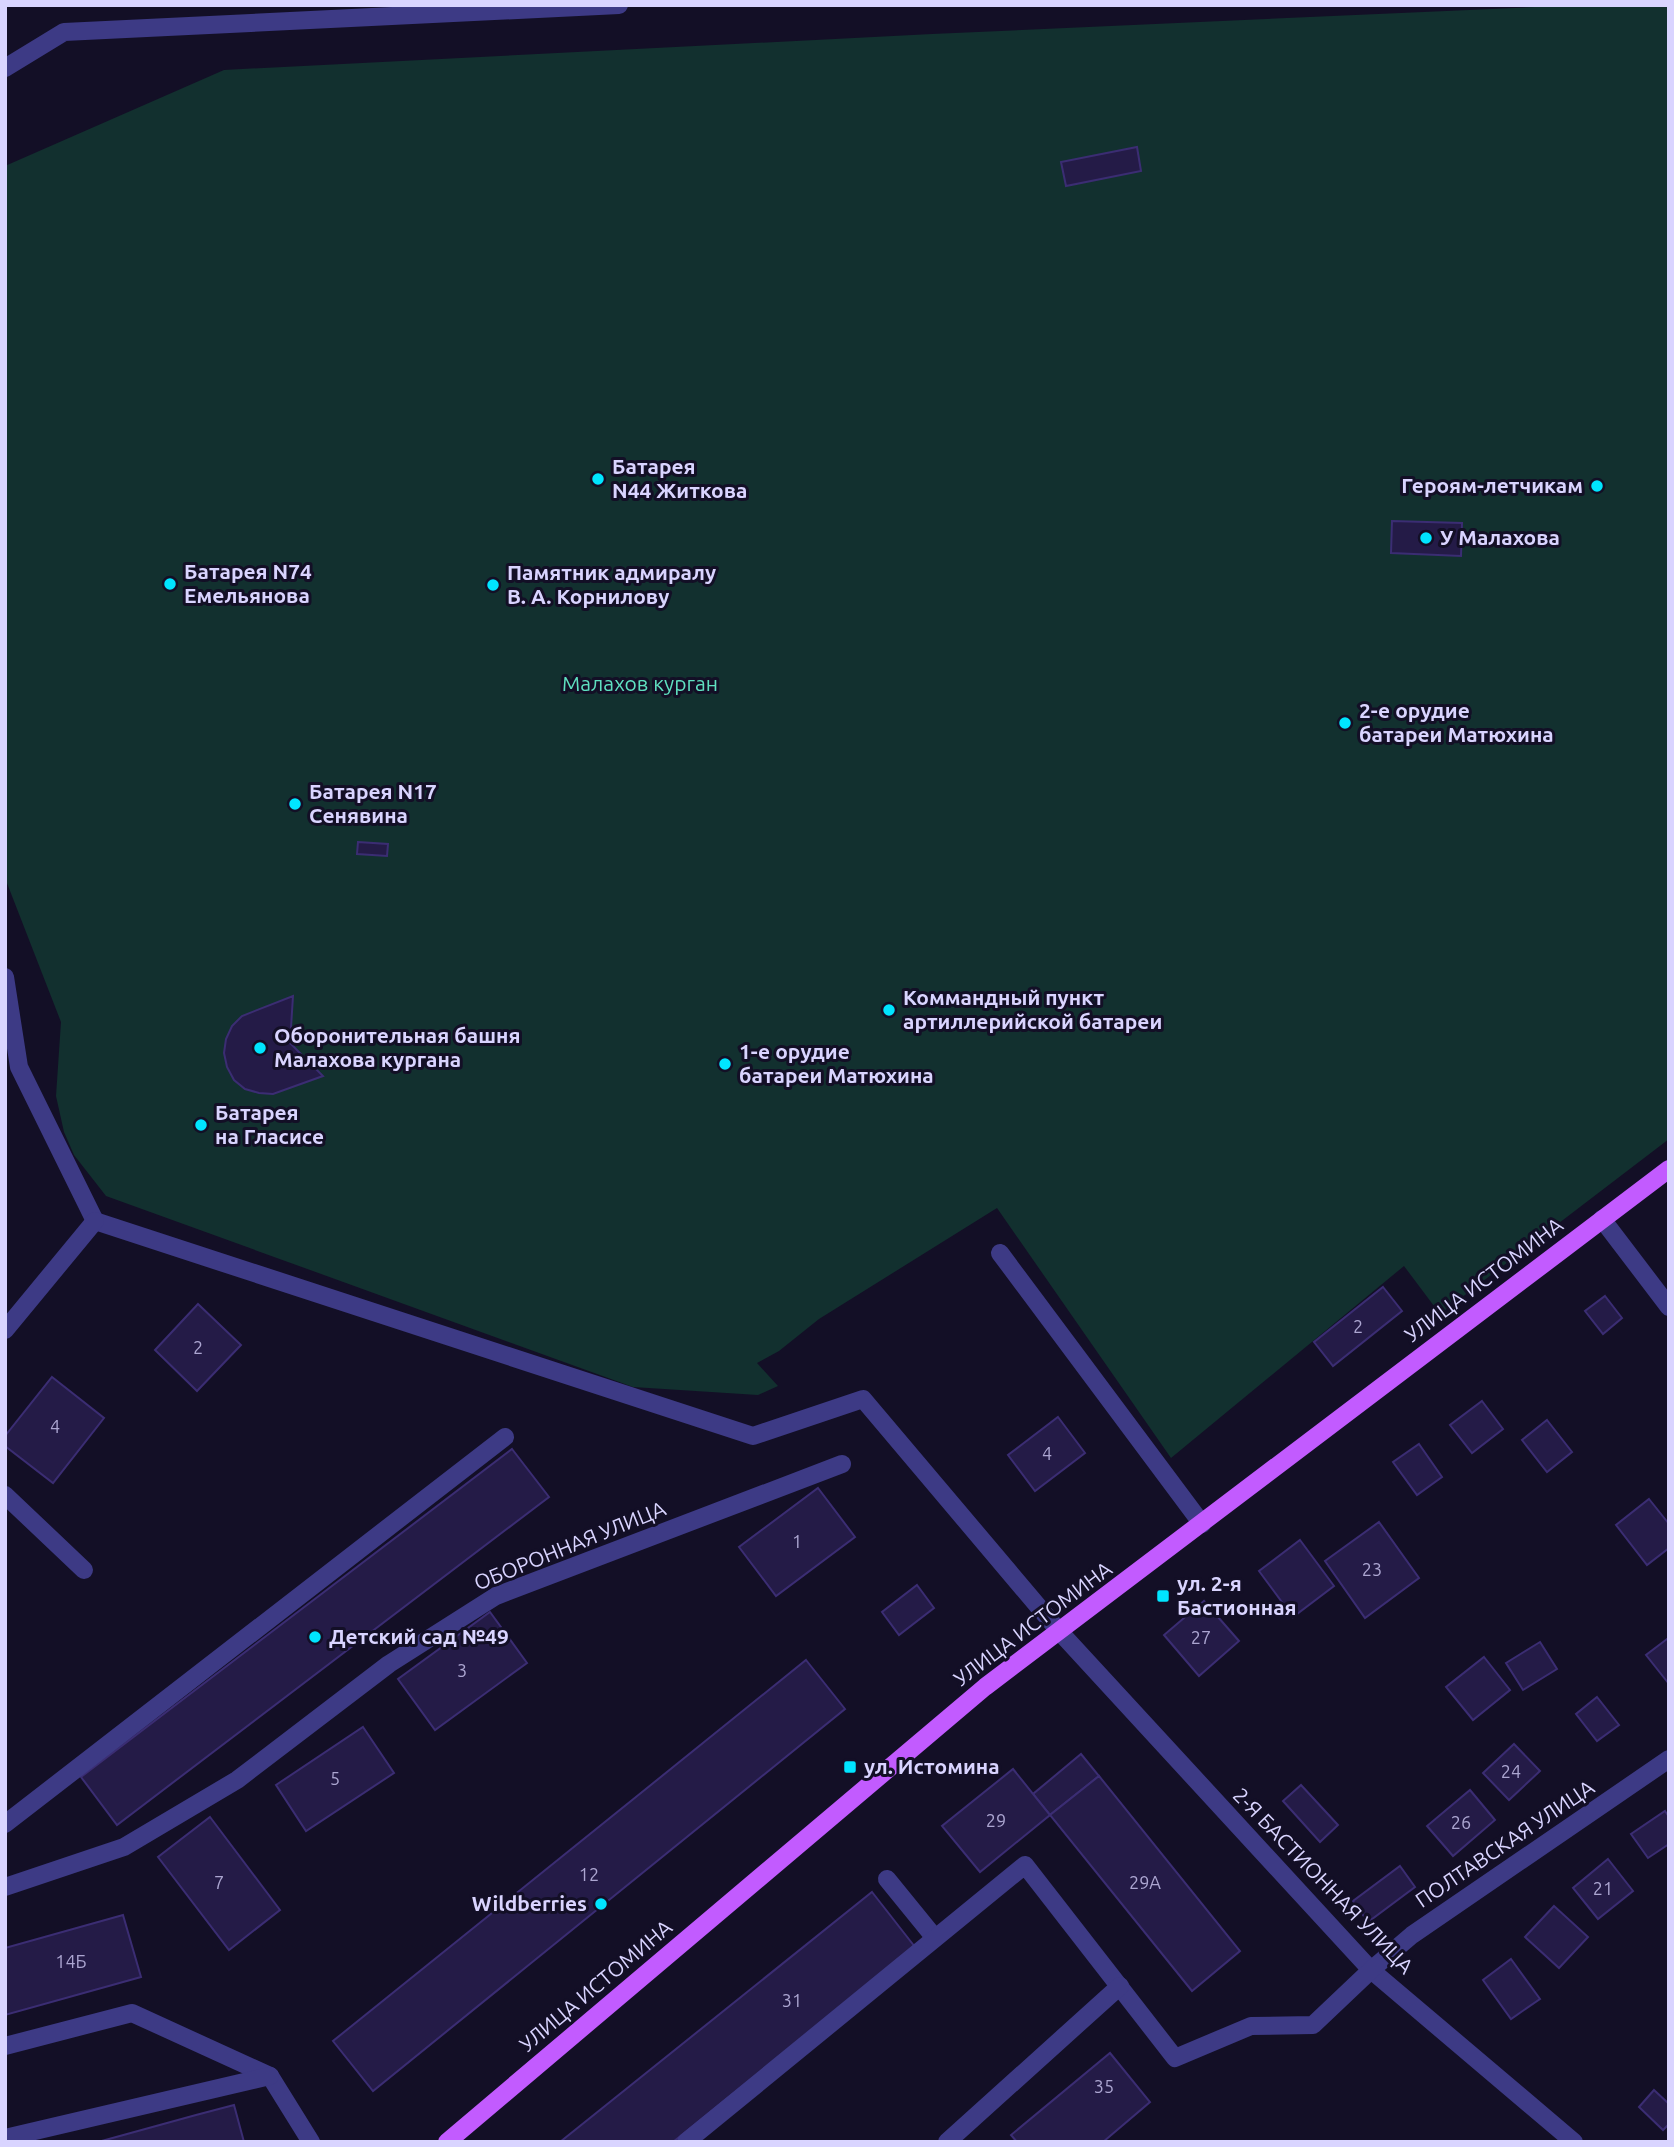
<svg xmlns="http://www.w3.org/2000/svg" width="1674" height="2147" viewBox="0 0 1674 2147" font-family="Ubuntu,sans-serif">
	<rect width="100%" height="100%" fill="#130f26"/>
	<path fill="#12302f" d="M1579,5H1669V1139L1440,1314L1404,1266L1171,1458L997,1208L819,1319L779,1351L757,1363L778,1386L758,1395L633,1387L106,1196L74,1155L64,1132L56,1096L61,1022L5,878V166L224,70L932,34Z"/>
	<g fill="#241b47" stroke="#3b2d73" stroke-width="2">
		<path d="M1137,147L1141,171L1066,186L1061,162Z"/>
		<path d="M1392,521L1462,523L1461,556L1391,553Z"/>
		<path d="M358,842L388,844L387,856L357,854Z"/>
		<path d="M293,996L290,1043L323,1076L273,1094L259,1093L245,1089L234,1080L227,1067L224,1053L226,1039L232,1026L242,1016Z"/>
		<path d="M1383,1287L1402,1311L1333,1366L1314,1342Z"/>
		<path d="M1605,1296L1622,1318L1603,1334L1585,1311Z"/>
		<path d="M198,1304L241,1345L197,1391L155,1350Z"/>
		<path d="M52,1377L104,1418L53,1483L5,1446V1436Z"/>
		<path d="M1482,1401L1503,1429L1472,1453L1450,1425Z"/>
		<path d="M1058,1417L1085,1453L1035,1491L1008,1455Z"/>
		<path d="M1547,1420L1572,1452L1547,1472L1522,1440Z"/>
		<path d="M1419,1444L1442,1477L1417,1495L1393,1462Z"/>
		<path d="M512,1449L549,1497L117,1825L81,1777Z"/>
		<path d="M818,1488L855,1537L776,1596L739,1547Z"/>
		<path d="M1649,1499L1669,1524V1548L1647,1565L1616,1525Z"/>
		<path d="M1379,1522L1419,1578L1365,1618L1325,1561Z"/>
		<path d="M1300,1540L1334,1586L1293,1617L1259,1571Z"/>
		<path d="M917,1585L934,1608L899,1635L882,1612Z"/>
		<path d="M1204,1601L1239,1641L1199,1676L1164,1635Z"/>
		<path d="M490,1612L527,1663L435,1730L398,1679Z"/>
		<path d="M1667,1639L1669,1641V1684L1646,1655Z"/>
		<path d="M1540,1642L1557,1669L1523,1690L1506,1663Z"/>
		<path d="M1484,1657L1510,1690L1473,1720L1446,1687Z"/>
		<path d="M806,1660L845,1709L373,2091L333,2041Z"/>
		<path d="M1597,1697L1619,1725L1597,1741L1576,1714Z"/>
		<path d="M363,1727L394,1773L306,1831L276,1785Z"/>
		<path d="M1514,1744L1540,1771L1509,1800L1483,1773Z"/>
		<path d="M1081,1754L1099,1776L1050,1815L1033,1794Z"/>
		<path d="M1013,1769L1050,1815L980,1872L942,1826Z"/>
		<path d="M1099,1776L1240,1951L1192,1991L1050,1815Z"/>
		<path d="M1301,1785L1338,1825L1320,1842L1283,1801Z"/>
		<path d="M1470,1790L1495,1820L1453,1856L1427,1826Z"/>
		<path d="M1665,1811L1669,1817V1844L1648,1858L1631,1834Z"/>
		<path d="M210,1817L280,1910L229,1950L158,1857Z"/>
		<path d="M1608,1859L1633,1891L1598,1919L1573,1888Z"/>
		<path d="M1400,1866L1415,1887L1368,1922L1353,1901Z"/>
		<path d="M872,1892L915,1947L673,2142H560Z"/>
		<path d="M1554,1906L1588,1937L1559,1968L1525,1937Z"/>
		<path d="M123,1915L141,1977L5,2015V1948Z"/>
		<path d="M1511,1959L1540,1999L1511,2019L1483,1980Z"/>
		<path d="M1110,2053L1150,2102L1103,2142H1017L1011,2135Z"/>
		<path d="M1654,2090L1669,2104V2124L1663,2130L1639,2107Z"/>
		<path d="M234,2105L244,2142H98L196,2115Z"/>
	</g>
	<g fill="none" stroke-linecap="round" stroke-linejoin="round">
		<g stroke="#3d3a85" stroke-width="18">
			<path d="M5,68L64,32L619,5"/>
			<path d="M5,977L19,1067L95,1221"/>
			<path d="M1602,1219L1669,1307"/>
			<path d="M95,1221L753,1436L863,1399L1059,1631L1371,1970L1574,2142"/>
			<path d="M1000,1253L1202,1524"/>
			<path d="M5,1330L95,1221"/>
			<path d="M5,1495L84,1570"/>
			<path d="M5,1824L505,1437"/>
			<path d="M887,1879L935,1938"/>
			<path d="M5,1887L124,1847L237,1780L389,1664L496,1596L842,1464"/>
			<path d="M5,2046L132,2013L270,2076L311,2142"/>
			<path d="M5,2138L270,2076"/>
			<path d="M686,2142L1025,1865L1175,2058L1251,2026L1313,2025L1371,1970L1412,1935L1669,1759"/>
			<path d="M947,2142L1120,1986"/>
		</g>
		<path stroke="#c25bff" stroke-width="18" d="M447,2142L985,1687L1669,1169"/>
	</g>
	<g fill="#00e5ff" stroke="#130f26" stroke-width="2.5">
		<circle cx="598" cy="479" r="7"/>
		<circle cx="1597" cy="486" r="7"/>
		<circle cx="1426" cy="538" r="7"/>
		<circle cx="170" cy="584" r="7"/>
		<circle cx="493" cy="585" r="7"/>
		<circle cx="1345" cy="723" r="7"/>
		<circle cx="295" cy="804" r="7"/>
		<circle cx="889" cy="1010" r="7"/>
		<circle cx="260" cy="1048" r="7"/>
		<circle cx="725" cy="1064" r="7"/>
		<circle cx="201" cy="1125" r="7"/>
		<rect x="1156" y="1589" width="14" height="14" rx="3.5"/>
		<circle cx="315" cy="1637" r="7"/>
		<rect x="843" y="1760" width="14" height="14" rx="3.5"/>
		<circle cx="601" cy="1904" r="7"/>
	</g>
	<g text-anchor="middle" stroke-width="6" stroke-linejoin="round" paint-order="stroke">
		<g font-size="18" fill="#aca6d1">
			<text x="1358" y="1333">2</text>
			<text x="198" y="1354">2</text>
			<text x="55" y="1433">4</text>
			<text x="1047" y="1460">4</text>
			<text x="797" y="1548">1</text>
			<text x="1372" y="1576">23</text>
			<text x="1201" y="1644">27</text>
			<text x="462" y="1677">3</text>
			<text x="1511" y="1778">24</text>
			<text x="335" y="1785">5</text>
			<text x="996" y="1827">29</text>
			<text x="1461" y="1829">26</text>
			<text x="589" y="1881">12</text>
			<text x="219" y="1889">7</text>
			<text x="1145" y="1889">29А</text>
			<text x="1603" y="1895">21</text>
			<text x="71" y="1968">14Б</text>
			<text x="792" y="2007">31</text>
			<text x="1104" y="2093">35</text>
		</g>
		<g font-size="21" font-weight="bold" fill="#d9d4ff" stroke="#130f26" text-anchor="start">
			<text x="612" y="474">Батарея<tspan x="612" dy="24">N44 Житкова</tspan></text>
			<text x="1583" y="493" text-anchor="end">Героям-летчикам</text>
			<text x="1440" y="545">У Малахова</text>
			<text x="184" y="579">Батарея N74<tspan x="184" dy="24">Емельянова</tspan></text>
			<text x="507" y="580">Памятник адмиралу<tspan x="507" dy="24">В. А. Корнилову</tspan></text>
			<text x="1359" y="718">2-е орудие<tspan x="1359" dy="24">батареи Матюхина</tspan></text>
			<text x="309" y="799">Батарея N17<tspan x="309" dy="24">Сенявина</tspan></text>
			<text x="903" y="1005">Коммандный пункт<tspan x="903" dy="24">артиллерийской батареи</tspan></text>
			<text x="274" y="1043">Оборонительная башня<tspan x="274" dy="24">Малахова кургана</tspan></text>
			<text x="739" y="1059">1-е орудие<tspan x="739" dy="24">батареи Матюхина</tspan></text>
			<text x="215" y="1120">Батарея<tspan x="215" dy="24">на Гласисе</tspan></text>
			<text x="1177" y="1591">ул. 2-я<tspan x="1177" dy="24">Бастионная</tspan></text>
			<text x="329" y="1644">Детский сад №49</text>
			<text x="864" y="1774">ул. Истомина</text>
			<text x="587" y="1911" text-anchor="end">Wildberries</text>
		</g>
		<g font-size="21" fill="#5fe0c0" stroke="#130f26">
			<text x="640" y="691">Малахов курган</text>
		</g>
		<g font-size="21" fill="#d9d4ff" stroke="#130f26">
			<text transform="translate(1484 1280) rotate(-37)" y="7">УЛИЦА ИСТОМИНА</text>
			<text transform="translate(570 1546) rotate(-22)" y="7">ОБОРОННАЯ УЛИЦА</text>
			<text transform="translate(1033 1624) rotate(-37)" y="7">УЛИЦА ИСТОМИНА</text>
			<text transform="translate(1505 1844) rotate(-34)" y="7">ПОЛТАВСКАЯ УЛИЦА</text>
			<text transform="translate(1323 1881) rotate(46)" y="7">2-Я БАСТИОННАЯ УЛИЦА</text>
			<text transform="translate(596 1986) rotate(-40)" y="7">УЛИЦА ИСТОМИНА</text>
		</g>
	</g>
	<rect width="1674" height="2147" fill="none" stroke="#d9d4ff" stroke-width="14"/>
</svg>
